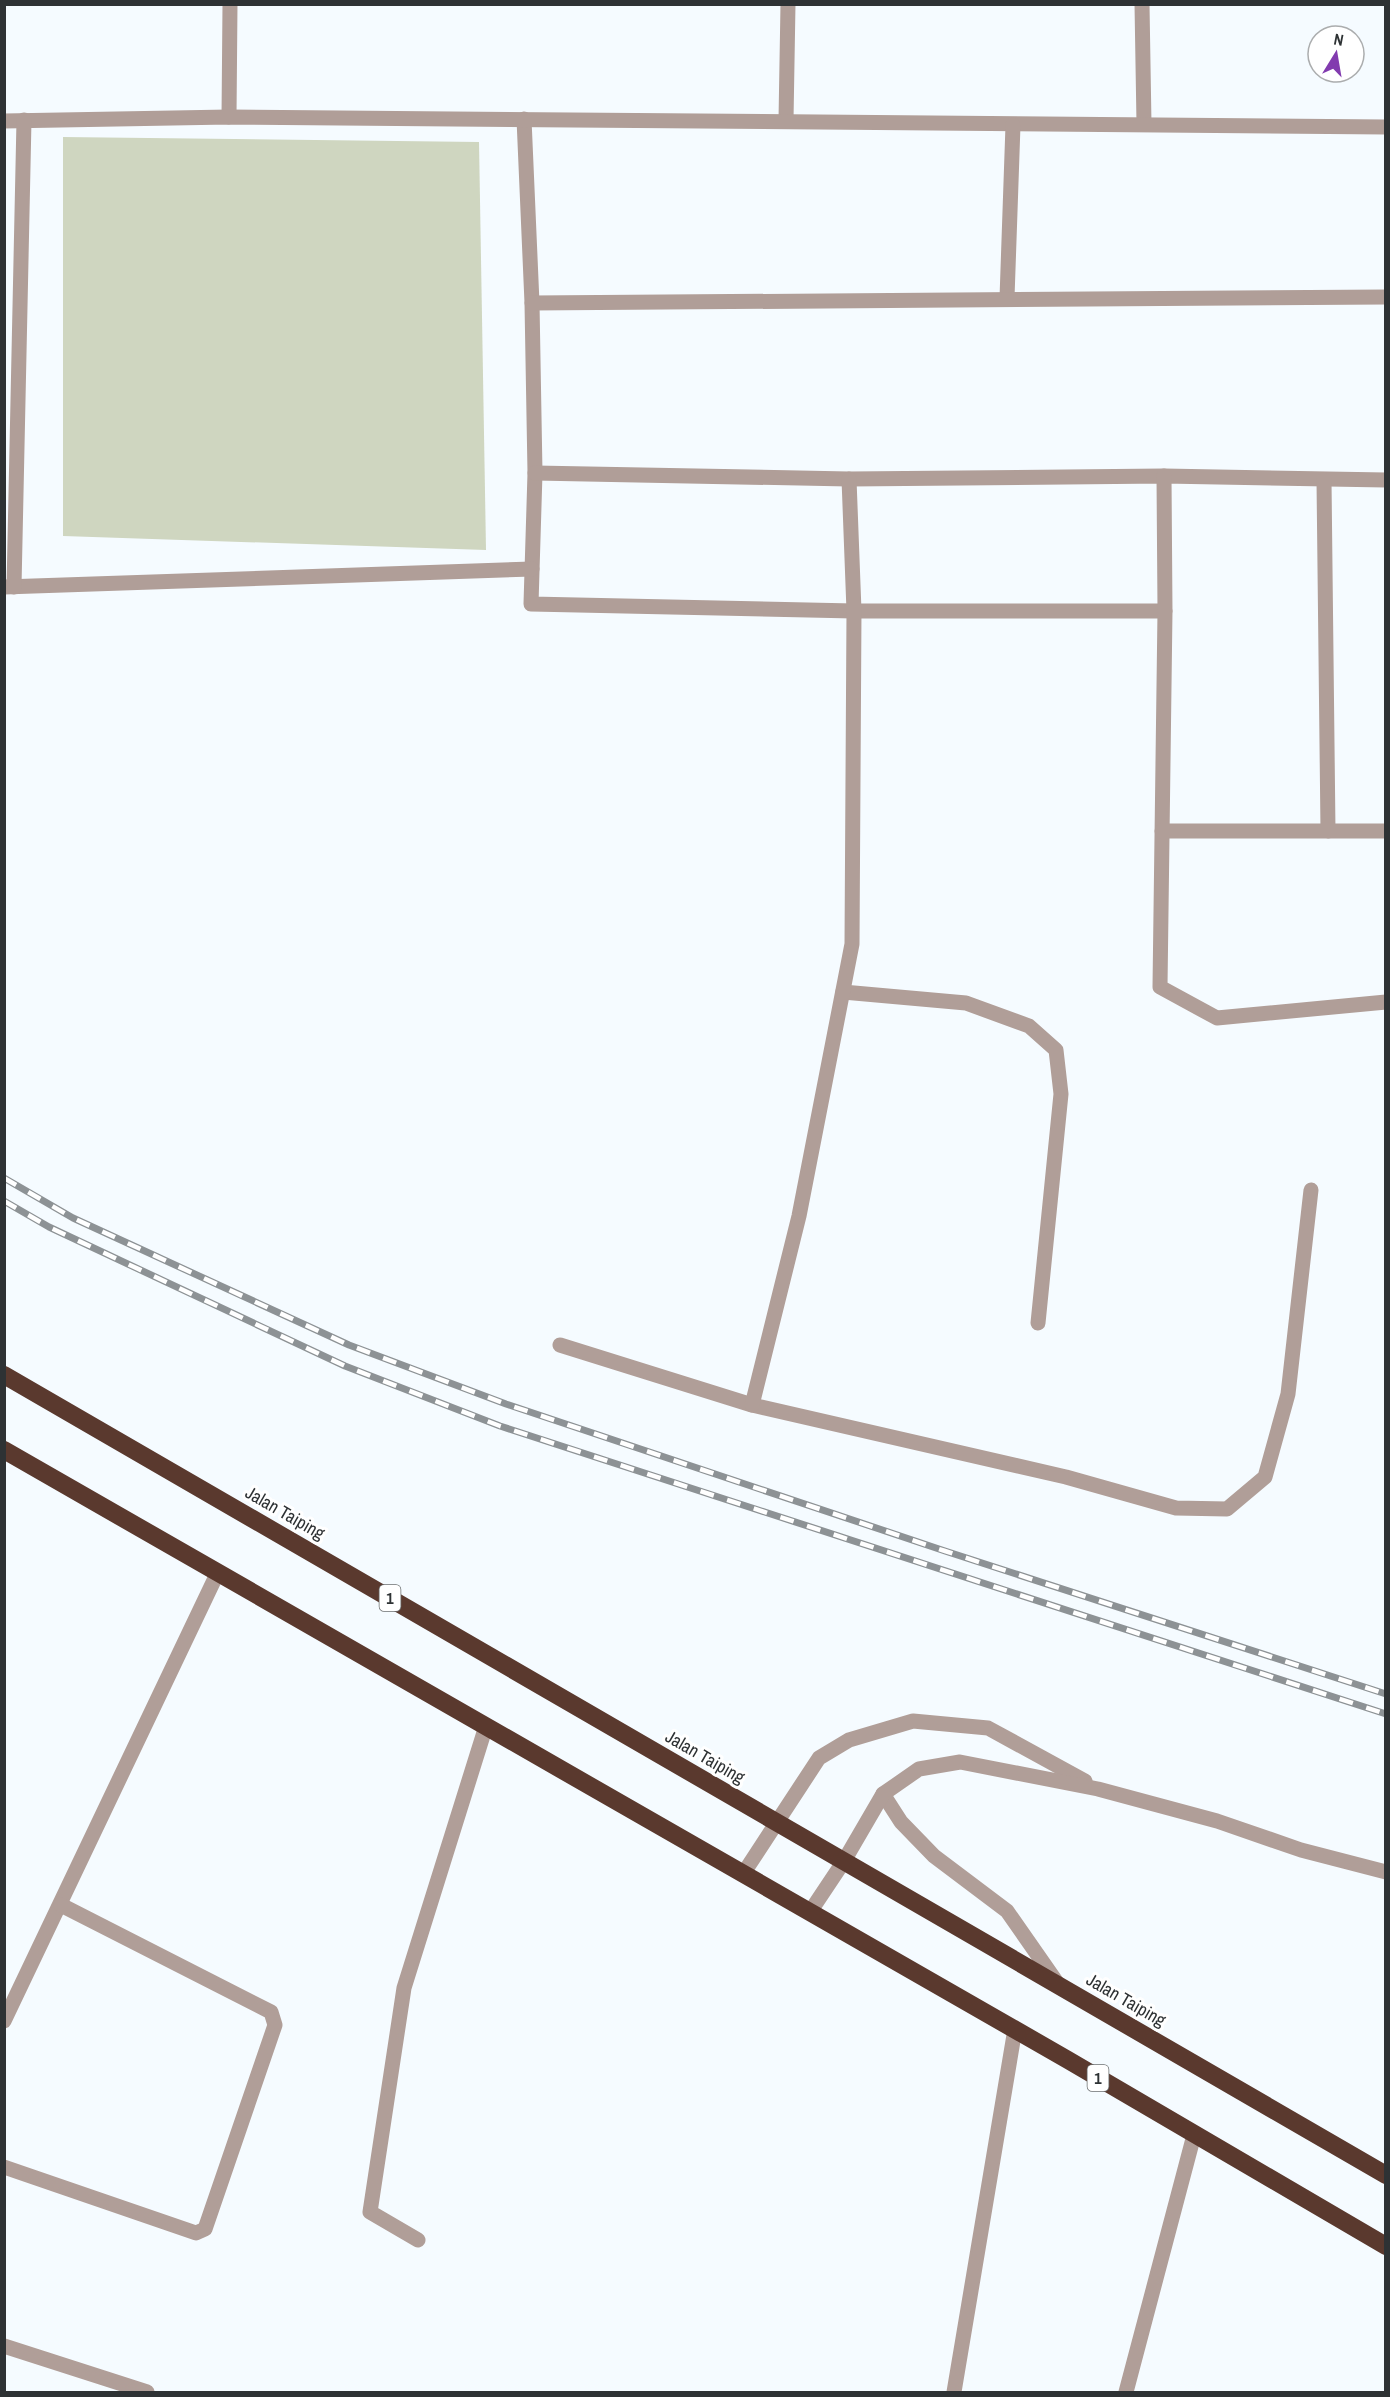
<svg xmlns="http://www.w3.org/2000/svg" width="1390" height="2397" viewBox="0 0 1390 2397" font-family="'Archivo Narrow',sans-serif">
	<rect width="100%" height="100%" fill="#f5fbff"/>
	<path fill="#cfd6c0" d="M63,137L479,142L486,550L63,536Z"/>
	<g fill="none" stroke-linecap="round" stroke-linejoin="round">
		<g stroke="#b09e98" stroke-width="15">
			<path d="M1142,4L1144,124"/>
			<path d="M229,117L230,4"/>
			<path d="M524,119L532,303L535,473L531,604L854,611H1165"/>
			<path d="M786,120L788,4"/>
			<path d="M4,121L229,117L1386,127"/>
			<path d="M1007,298L1013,125"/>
			<path d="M532,303L1386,297"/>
			<path d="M535,473L849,479L1164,476L1386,480"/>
			<path d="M1164,476L1165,611L1160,987L1217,1018L1386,1002"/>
			<path d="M1324,480L1328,831"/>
			<path d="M4,587L532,569"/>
			<path d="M14,587L24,120"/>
			<path d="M1162,831H1386"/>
			<path d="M843,992L966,1003L1029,1026L1056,1050L1061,1094L1038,1323"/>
			<path d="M560,1345L752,1405L1066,1477L1176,1508L1227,1509L1265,1477L1288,1394L1311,1190"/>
			<path d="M752,1405L799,1216L852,944L854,611L849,479"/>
			<path d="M883,1794L901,1822L934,1856L1007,1911L1058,1984"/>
			<path d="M743,1874L819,1758L849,1740L913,1721L988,1728L1085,1781"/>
			<path d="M810,1912L844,1861L883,1794L919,1769L960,1762L1098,1789L1217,1821L1301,1850L1386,1872"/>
			<path d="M4,2021L218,1572"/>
			<path d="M4,2167L196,2233L205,2229L275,2025L271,2012L61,1905"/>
			<path d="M418,2240L370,2212L404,1988L486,1726"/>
			<path d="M4,2346L147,2392"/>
			<path d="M954,2392L1015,2029"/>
			<path d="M1126,2392L1194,2135"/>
		</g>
		<g stroke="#5a392e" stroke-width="18">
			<path d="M4,1375L1386,2175"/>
			<path d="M4,1450L1068,2060L1386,2246"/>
		</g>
		<g stroke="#8d9295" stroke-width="7">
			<g id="rail">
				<path d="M4,1178L73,1218L349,1345L506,1404L945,1551L1386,1694"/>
				<path d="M4,1201L49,1227L345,1366L500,1426L1386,1714"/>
			</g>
		</g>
		<use href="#rail" stroke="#fff" stroke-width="4.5" stroke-dasharray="14" stroke-linecap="butt"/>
	</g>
	<g text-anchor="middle" stroke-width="6" stroke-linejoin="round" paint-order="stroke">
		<g fill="#fff" stroke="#6d7071" stroke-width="1.5">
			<rect x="379.5" y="1585" width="21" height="26" rx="4.5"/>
			<rect x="1087.5" y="2065" width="21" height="26" rx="4.5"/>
		</g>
		<g font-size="16" font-weight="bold" fill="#2e3234">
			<text x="390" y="1604">1</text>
			<text x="1098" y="2084">1</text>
		</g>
		<g font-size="18" fill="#2e3234" stroke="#fff">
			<text transform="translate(285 1513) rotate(30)" y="6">Jalan Taiping</text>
			<text transform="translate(705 1757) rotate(30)" y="6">Jalan Taiping</text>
			<text transform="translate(1126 2000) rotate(30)" y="6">Jalan Taiping</text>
		</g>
	</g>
	<rect width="1390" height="2397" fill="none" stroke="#2e3234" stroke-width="12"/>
	<g transform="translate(1336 54) rotate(11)"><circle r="28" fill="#ffffff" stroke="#abadae" stroke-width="1.5"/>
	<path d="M0-4.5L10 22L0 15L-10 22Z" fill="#823baf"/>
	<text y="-9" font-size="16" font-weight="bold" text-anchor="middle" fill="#2e3234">N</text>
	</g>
</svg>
